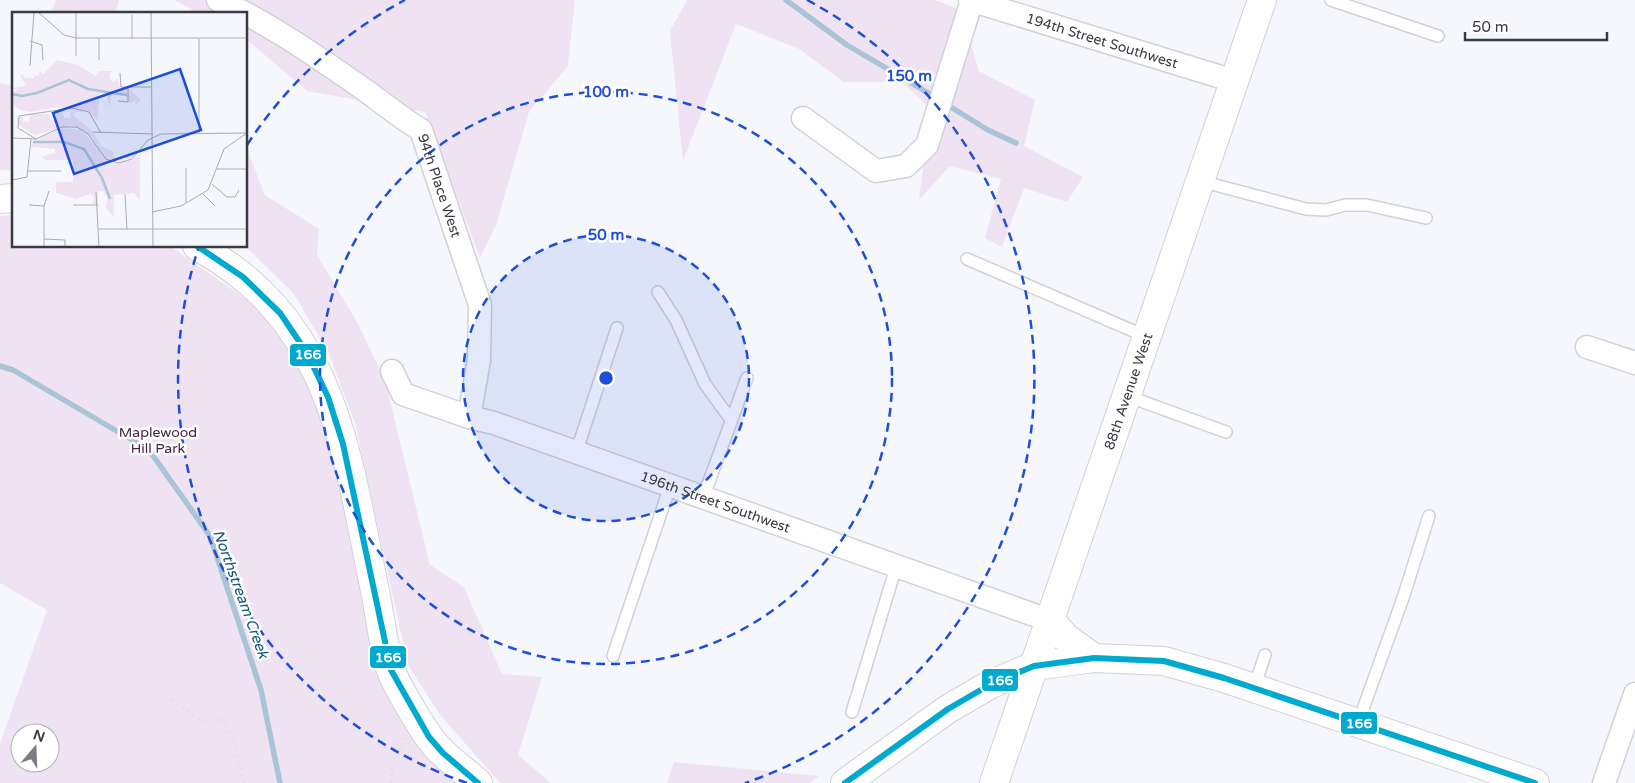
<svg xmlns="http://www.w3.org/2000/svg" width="1635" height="783" viewBox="0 0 1635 783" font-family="'Varela Round',sans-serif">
	<rect width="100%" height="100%" fill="#f6f7fc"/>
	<g fill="#efe3f3" fill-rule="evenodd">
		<path d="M56,0H119L115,14H50Z"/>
		<path d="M174,0H575L568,66L529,112L496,225L480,258L425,112L307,91L246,39V14H200Z"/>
		<path d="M687,0H935L961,10L979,71L1035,100L1024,146L1083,177L1067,202L1024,188L1002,247L985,238L1001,179L950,166L919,200L930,108L902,82H844L799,49L736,24L683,161L670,31Z"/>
		<path d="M0,83L14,86V170H0Z"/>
		<path d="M246,147L265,195L319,229L317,255L357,322L385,380L430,565L464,587L502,674L542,677L518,755L551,783H500L440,715L408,665L355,423L329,354L294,294L245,246Z"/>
		<path d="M14,215V246H170L257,307L306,376L336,463L372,637L459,783H0V744L47,610L0,583V216ZM20,733H50V763H20Z"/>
		<path d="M674,762L819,776L810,783H667Z"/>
	</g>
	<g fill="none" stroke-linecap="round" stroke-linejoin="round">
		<g stroke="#a9c4d5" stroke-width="5.5">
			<path d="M786,0L847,45L930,94"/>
			<path d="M949,106L988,130L1016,143"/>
			<path d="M0,366L13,370L149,450L210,536L261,690L280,783"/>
		</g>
		<g stroke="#d1d2d7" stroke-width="14">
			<g id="service">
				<path d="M1331,0L1438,36"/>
				<path d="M1200,181L1306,209L1326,210L1345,205H1367L1426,218"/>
				<path d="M967,259L1147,337"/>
				<path d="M658,292L676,320L705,384L731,420"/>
				<path d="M1127,396L1226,432"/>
				<path d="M576,453L617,328"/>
				<path d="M703,498L747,378"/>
				<path d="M613,656L670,486"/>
				<path d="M1254,688L1265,655"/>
				<path d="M852,712L896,567"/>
				<path d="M1358,723L1403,598L1429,516"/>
			</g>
		</g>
		<g stroke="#d1d2d7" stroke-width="25">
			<g id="minor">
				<path id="s1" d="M218,0C265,21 310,52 352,81C376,97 396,115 421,130L480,305L479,360L469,417"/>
				<path id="s2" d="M970,0L1234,81"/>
				<path d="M803,118L876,171L906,166L927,145L972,0"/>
				<path d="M1587,347L1635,363"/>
				<path id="s3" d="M392,371L403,394L469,417L494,423L1051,621"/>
				<path d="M1604,783L1635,694"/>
			</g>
		</g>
		<g stroke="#d1d2d7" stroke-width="30">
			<g id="tertiary">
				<path d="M1051,621L1065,637L1094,658"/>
				<path id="s4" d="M994,783L1262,0"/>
			</g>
		</g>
		<g stroke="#d1d2d7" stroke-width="30">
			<g id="primary">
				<path d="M0,199L14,198"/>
				<path d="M197,246C336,322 347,457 376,596C381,620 383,647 391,670C395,683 424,732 433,742C445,758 464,770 478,783"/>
				<path d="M845,783L948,709L991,684L1034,666L1094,658L1164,661L1224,678L1535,783"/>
			</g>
		</g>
		<g stroke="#e2e2e4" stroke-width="3" stroke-dasharray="2.5 4" stroke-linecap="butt">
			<path d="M171,700L203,721L223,719L235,745L244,783"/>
			<path d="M391,783L392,769L404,738"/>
		</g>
		<use href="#service" stroke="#fefeff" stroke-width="11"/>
		<use href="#minor" stroke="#fefeff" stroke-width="22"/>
		<use href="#tertiary" stroke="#fefeff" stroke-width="28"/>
		<use href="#primary" stroke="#fefeff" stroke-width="28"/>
		<g stroke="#fff" stroke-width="10">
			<g id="bus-1">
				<path d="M197,246L243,277L280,313L307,353L328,397L343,444L391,670L429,737L443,753L478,783"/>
				<path d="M845,783L948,709L991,684L1034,666L1094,658L1164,661L1224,678L1535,783"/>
			</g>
		</g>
		<use href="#bus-1" stroke="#00a9ce" stroke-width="6"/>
	</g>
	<circle cx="606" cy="378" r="143" fill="#1d4ed8" fill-opacity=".12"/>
	<g fill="none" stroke="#1d4ed8" stroke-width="2.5" stroke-dasharray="9 6">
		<circle cx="606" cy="378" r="143"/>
		<circle cx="606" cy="378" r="286"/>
		<path d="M467 783A428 428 0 0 1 198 249M247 145A428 428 0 0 1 405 0M807 0A428 428 0 0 1 745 783"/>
	</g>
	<g text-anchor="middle" stroke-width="5" stroke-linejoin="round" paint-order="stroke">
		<g font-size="14" fill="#3a3b41" stroke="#fff">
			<text dy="5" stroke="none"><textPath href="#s2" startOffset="138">194th Street Southwest</textPath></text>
			<text dy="5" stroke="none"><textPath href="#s1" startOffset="300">94th Place West</textPath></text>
			<text dy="5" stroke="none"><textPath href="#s4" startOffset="414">88th Avenue West</textPath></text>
			<text dy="5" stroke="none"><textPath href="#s3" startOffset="356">196th Street Southwest</textPath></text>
		</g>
		<g font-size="14" fill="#452048" stroke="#fff">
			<text x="158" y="437">Maplewood<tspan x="158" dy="16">Hill Park</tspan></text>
		</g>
		<g font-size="15" font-style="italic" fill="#115876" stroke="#fff">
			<text transform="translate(241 594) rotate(70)" y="5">Northstream Creek</text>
		</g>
	</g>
	<g transform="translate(12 12)">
		<rect width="235" height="235" fill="#f6f7fc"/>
		<path d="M45,48L66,53L84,64L87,59H99L97,66L101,70L106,67L108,76H116L129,88L124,93L123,88L118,92L113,84L99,83L98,96L94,82L88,81L85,108L77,99L67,100L46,95L17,100L6,97L0,90V80L6,78L0,76L14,74L7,61L14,66H23L20,62L26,64L28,59L31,62ZM50,97L52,106H58L59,99L63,100L61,103L81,120L89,134L101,139L102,146L113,148L114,143L125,140L123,143L112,150L94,145L80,125L60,113L23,123L6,113L5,106L11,104V109L17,110L18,102H37L39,108H44L45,98ZM51,116L69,118L100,151L121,148L128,143V188L122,181L102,183V205L94,196L96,185L91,179H86V192H80L82,186L78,182L64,187L44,181V170H61V148H33L29,145L43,141V137L19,135L21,129Z" fill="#efe3f3"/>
		<path fill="none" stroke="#a9c4d5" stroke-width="2.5" d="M0,82L10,84L25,81L57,68L76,77L115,83M21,130H52L72,137L90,166L98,187"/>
		<path fill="none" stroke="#abacb1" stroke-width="1" d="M26,0L52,23L64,26H235M120,3V27M235,6V105M87,27V48M187,27V121M18,29L30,33L31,48M64,44V0M18,54L22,0M108,61L109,75H139M106,89L116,90V75M81,120L141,122M0,126L24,127L50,115H65L76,122L94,147L107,151L120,147L136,128L149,122L235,121M24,127L6,116L7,104L60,96L77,100L89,121M174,156V190M205,157H235M16,159H49M0,168L15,165L19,127M200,172L215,185H223L227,178M84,180L87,235M190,181L203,194M113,182L115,217M17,193L32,194M61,193H86M235,194V215M140,200L169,194L196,178L212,137L235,121M87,217H235M32,227L53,228V235M32,235V194L37,179M141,235L139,0H162"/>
		<path fill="#1d4ed8" fill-opacity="0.15" stroke="#1d4ed8" stroke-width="2.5" d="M168,57L189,118L62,162L41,101Z"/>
		<rect width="235" height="235" fill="none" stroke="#3a3b41" stroke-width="2.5"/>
	</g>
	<circle cx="606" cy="378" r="8" fill="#1d4ed8" stroke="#fff" stroke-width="2.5"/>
	<g font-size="15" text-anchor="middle" font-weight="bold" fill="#1d4ed8" stroke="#fff" stroke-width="5" stroke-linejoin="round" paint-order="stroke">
		<text x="909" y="81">150 m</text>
		<text x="606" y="97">100 m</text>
		<text x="606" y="240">50 m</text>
	</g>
	<g stroke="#fff" stroke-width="2">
		<rect x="289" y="343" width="38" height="24" rx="5" fill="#00a9ce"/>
		<rect x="369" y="645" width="38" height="24" rx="5" fill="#00a9ce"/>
		<rect x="981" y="668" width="38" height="24" rx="5" fill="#00a9ce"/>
		<rect x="1340" y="711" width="38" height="24" rx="5" fill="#00a9ce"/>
	</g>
	<g font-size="14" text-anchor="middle" font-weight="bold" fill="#fff">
		<text x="308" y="359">166</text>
		<text x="388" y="662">166</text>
		<text x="1000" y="685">166</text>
		<text x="1359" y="728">166</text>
	</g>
	<g transform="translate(35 748) rotate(19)"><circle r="24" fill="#ffffff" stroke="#b0b1b3"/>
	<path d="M0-4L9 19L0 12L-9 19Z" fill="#7c7d82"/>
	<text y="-8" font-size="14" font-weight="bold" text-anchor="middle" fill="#3a3b41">N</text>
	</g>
	<path d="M1465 32v8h142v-8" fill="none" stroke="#3a3b41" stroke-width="2.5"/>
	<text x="1472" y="32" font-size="15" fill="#3a3b41" stroke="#ffffff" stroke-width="4" paint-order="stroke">50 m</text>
</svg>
